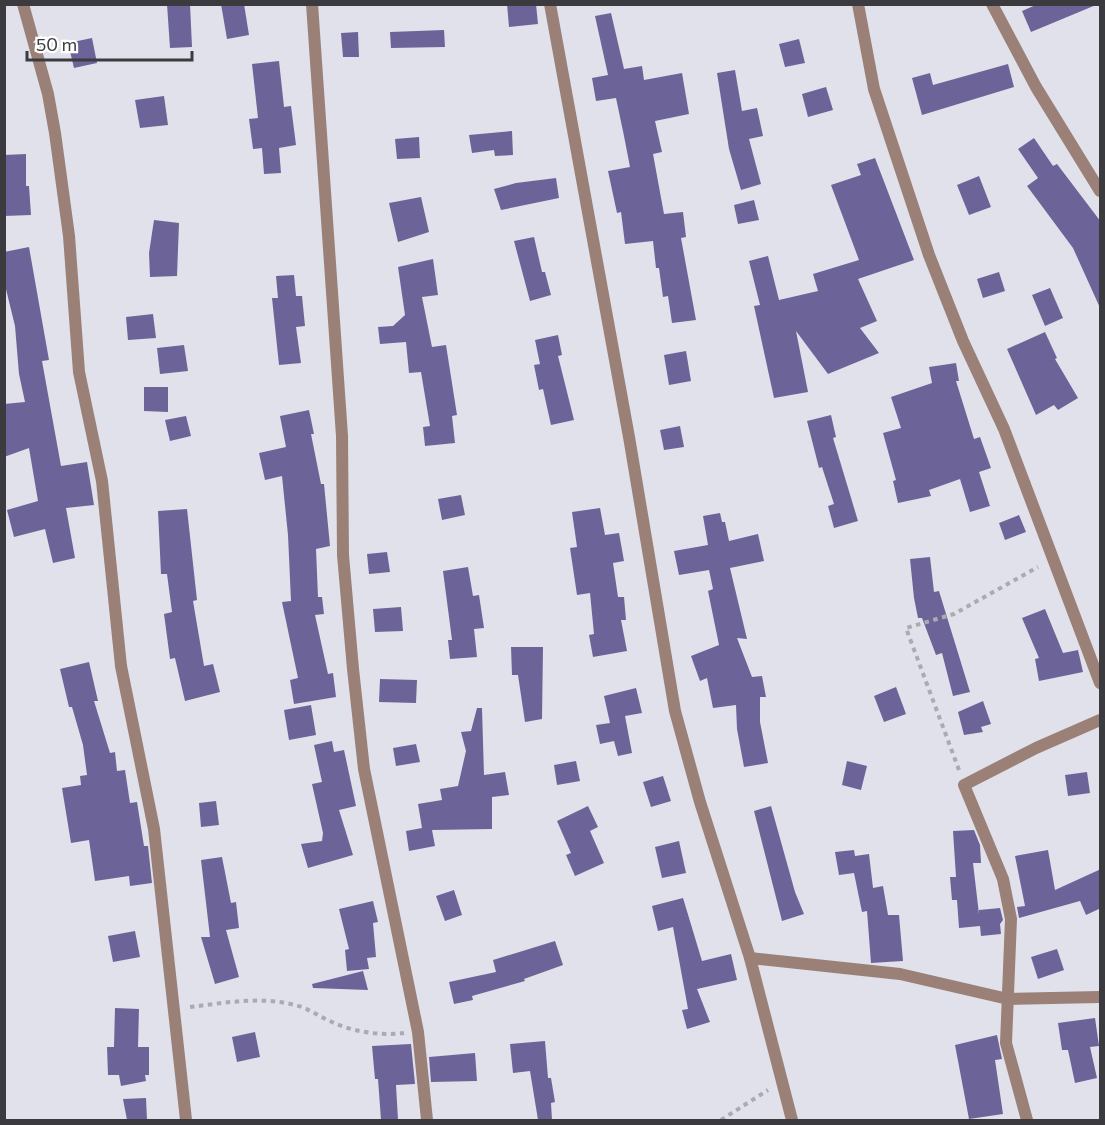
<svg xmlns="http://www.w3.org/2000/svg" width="1105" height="1125" viewBox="0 0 1105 1125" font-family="Commissioner,sans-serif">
	<rect width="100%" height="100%" fill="#e1e1eb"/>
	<g fill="#6c6498">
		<path d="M167,4H190L192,47L170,48Z"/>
		<path d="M221,4H244L249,35L227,39Z"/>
		<path d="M507,4H536L538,24L509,27Z"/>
		<path d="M1038,4H1095L1096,5L1031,32L1022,11Z"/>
		<path d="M611,13L624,69L642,66L644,80L682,73L689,114L655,121L662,152L653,154L664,214L683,212L686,237L681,238L696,320L672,323L668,296L663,297L659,268H656L653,241L625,244L621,212L617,213L608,171L630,167L624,136L616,98L596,101L592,78L608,75L595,16Z"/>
		<path d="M444,30L445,47L391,48L390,32Z"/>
		<path d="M358,32L359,57H343L341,33Z"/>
		<path d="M92,38L97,63L74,68L68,43Z"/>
		<path d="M799,39L805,63L785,67L779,44Z"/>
		<path d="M279,61L284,107L291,106L296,145L279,148L281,173L264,174L262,148L253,149L249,119L258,118L252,64Z"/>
		<path d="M1008,64L1014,87L922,115L912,78L930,73L933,85Z"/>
		<path d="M735,70L742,111L757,108L763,136L749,139L761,184L741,190L729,149L717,73Z"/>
		<path d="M826,87L833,110L808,117L802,94Z"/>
		<path d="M164,96L168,125L140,128L135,100Z"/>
		<path d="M512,131L513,155L495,156L494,150L472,153L469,135Z"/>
		<path d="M419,137L420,158L397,159L395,139Z"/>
		<path d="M1034,138L1053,166L1057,164L1101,222V310L1073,248L1027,186L1038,178L1018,149Z"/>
		<path d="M26,154V186H29L31,215L4,216V155Z"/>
		<path d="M875,158L914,260L858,279L877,321L860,328L879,353L828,374L796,331L808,392L774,398L754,306L760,305L749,261L768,256L779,300L818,291L813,274L859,260L831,185L861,175L857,164Z"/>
		<path d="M979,176L991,207L969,215L957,185Z"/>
		<path d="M556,178L559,198L501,210L494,189L516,183Z"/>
		<path d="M421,197L429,232L398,242L389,203Z"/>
		<path d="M754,200L759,220L738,224L734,205Z"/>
		<path d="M154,220L179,223L177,276L150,277L149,253Z"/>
		<path d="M534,237L542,272H545L551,295L530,301L514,241Z"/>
		<path d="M29,247L49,360L42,361L61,466L87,462L94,505L66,508L75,558L53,563L45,529L14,537L7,510L38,501L29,448L4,457V404L25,402L19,374L15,326L4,281V252Z"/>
		<path d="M433,259L438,295L422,297L432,347L446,345L457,415L452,416L455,443L425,446L423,427L430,426L421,372L409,373L406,342L380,344L378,327L393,326L405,315L398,267Z"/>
		<path d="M999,272L1005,291L983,298L977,279Z"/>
		<path d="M294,275L296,296H302L305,326L296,327L301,363L279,365L272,298H278L276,276Z"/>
		<path d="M1050,288L1063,318L1045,326L1032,295Z"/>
		<path d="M153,314L156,338L128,340L126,317Z"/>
		<path d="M1045,332L1057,358L1055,359L1078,398L1058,410L1054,405L1036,415L1007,349Z"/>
		<path d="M558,335L562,355L558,356L574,420L551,425L543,389L539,390L534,365L540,364L535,340Z"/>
		<path d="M184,345L188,371L160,374L157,348Z"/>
		<path d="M686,351L691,381L669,385L664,355Z"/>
		<path d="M956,363L959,381H956L974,439L980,437L991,468L979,472L990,506L970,512L960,479L929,490L931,496L898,503L893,481L896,480L883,433L901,428L891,397L932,383L929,367Z"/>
		<path d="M144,387H168V412L144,411Z"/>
		<path d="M309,410L314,434H311L321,484H324L330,546L316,549L318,597H322L324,614L315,615L328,674L333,673L336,697L294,704L290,680L298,678L282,602L291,601L288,535L282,476L265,480L259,453L286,447L280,416Z"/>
		<path d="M831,415L836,437L833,438L858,521L834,528L828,506L834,504L822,467L819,468L807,421Z"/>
		<path d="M186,416L191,436L170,441L165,420Z"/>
		<path d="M680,426L684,447L664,450L660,430Z"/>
		<path d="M461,495L465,515L442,520L438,499Z"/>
		<path d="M600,508L605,535L619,533L624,561L613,563L618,597H624L626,620H621L627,651L593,657L589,635L594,634L590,593L577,595L570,548L577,547L572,512Z"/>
		<path d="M187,509L197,600L193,601L204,666L213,664L220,692L185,701L175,658L170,659L164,614L172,612L167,574H161L158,511Z"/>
		<path d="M720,513L722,522H725L729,541L758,534L764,561L730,568L747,639L737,638L752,677L762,676L766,697H760V722L768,763L744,767L737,729L736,705L713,708L707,678L700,681L691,656L719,645L708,591L713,589L709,570L679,575L674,551L708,545L703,516Z"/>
		<path d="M1019,515L1026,532L1005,540L999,523Z"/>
		<path d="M387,552L390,572L369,574L367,554Z"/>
		<path d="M930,557L934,592L939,591L970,692L953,696L942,653L936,655L922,618H918L914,598L910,559Z"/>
		<path d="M468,567L473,596L479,595L484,628L474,629L477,657L450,659L448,640H452L443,571Z"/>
		<path d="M401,607L403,631L375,632L373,609Z"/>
		<path d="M1045,609L1063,653L1078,650L1083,672L1039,681L1035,659L1039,658L1022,618Z"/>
		<path d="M511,647H543L542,719L525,722L518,675H512Z"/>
		<path d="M89,662L98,701H94L110,753L115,752L117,771L125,770L130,803L137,802L144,846H148L152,883L130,886L129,876L95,881L89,840L71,843L62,788L81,785L80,776L87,775L83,745L72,707H69L60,669Z"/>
		<path d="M380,679L417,680L416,703L379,702Z"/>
		<path d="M896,687L906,714L884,722L874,696Z"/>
		<path d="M636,688L642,713L625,716L632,753L618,756L614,741L600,744L596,725L610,723L604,696Z"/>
		<path d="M983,701L991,724L981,727L983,732L964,735L958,712Z"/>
		<path d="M311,705L316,735L289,740L284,710Z"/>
		<path d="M477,708H482L484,775L505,772L509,795L492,797V829L432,830L435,846L409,851L406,831L422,828L418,804L442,800L440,789L458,786L466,751L461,732L471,731Z"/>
		<path d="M332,741L334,752L344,750L356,806L339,810L353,855L308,868L301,844L322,841L323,833L312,784L322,782L314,745Z"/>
		<path d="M416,744L420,762L396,766L393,748Z"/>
		<path d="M576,761L580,781L557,785L554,765Z"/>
		<path d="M847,761L867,766L861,790L842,785Z"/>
		<path d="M1087,772L1090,793L1068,796L1065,775Z"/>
		<path d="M663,776L671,801L651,807L643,782Z"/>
		<path d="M216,801L219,825L201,827L199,803Z"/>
		<path d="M588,806L598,827L590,831L604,863L575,876L566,855L571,853L557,821Z"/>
		<path d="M771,806L795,892L804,914L782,921L754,811Z"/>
		<path d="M974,830L980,845L981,863H973L979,914V910L1000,908L1003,920L1000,924L1001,934L981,936L980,926L959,928L957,900H952L950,877H956L953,831Z"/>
		<path d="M679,841L686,873L662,878L655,847Z"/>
		<path d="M854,850L855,856L869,854L873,888L883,886L888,915H899L903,961L871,963L867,911L862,912L854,873L839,875L835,852Z"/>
		<path d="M1048,850L1055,890L1101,869V908L1086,915L1080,901L1019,918L1017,907L1025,906L1015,856Z"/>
		<path d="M222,857L231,903L236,902L239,928L226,930L239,977L215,984L201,937H210L201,860Z"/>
		<path d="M454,890L462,915L445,921L436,896Z"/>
		<path d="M683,898L702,961L731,954L737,980L697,989L710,1022L687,1029L682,1010L688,1009L673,927L658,931L652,906Z"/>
		<path d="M373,901L378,922L373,923L376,957L367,958L369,969L347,971L345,950L349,949L339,909Z"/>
		<path d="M135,931L140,957L113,962L108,936Z"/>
		<path d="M555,941L563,965L524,979L525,981L472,996L473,1000L454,1004L449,982L496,972L493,960Z"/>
		<path d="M1057,949L1064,970L1038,979L1031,957Z"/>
		<path d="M363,971L368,990L313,988L312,984Z"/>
		<path d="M115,1008L139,1009L138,1047H149V1075H145L146,1081L121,1086L119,1075H108L107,1047H114Z"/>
		<path d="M1095,1018L1099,1046L1090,1047L1097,1078L1075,1083L1068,1050H1062L1058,1023Z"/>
		<path d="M255,1032L260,1057L237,1062L232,1037Z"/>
		<path d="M997,1035L1002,1059L995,1060L1003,1114L969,1119L955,1045Z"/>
		<path d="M545,1041L548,1078H551L555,1102L551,1103L552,1120H538L530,1071L513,1073L510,1044Z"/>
		<path d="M411,1044L415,1084L396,1085L398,1120H381L378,1079H375L372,1046Z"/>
		<path d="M475,1053L477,1081L431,1082L429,1057Z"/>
		<path d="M146,1098L147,1120H127L123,1099Z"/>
	</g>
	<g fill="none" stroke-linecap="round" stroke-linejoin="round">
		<g stroke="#aaaab2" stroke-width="4" stroke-dasharray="4.5 4.5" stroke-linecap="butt">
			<path d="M959,770L906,628L954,614L1038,567"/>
			<path d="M190,1007C224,1003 260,996 295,1005C308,1008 320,1017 332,1022C354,1032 380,1036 404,1033"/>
			<path d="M721,1120L768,1090"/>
		</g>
		<g stroke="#9b8077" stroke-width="12">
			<path d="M23,4L48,94L55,133L69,236L79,372L102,481L121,666L154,829L186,1120"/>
			<path d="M312,4L342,436L343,555L353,669L364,769L418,1032L427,1120"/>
			<path d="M550,4L629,437L675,711L700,802L750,958L792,1120"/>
			<path d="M858,4L874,89L929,255L963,341L1004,429L1100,683"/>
			<path d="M992,4L1036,87L1100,191"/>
			<path d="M750,958L900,974L1008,999L1100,997"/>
			<path d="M1027,1120L1006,1043L1011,919L1003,879L964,785L1036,748L1100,720"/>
		</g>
	</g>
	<rect width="1105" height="1125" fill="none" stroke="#3b3b3f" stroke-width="12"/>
	<path d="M27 51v9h165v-9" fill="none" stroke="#3b3b3f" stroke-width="3"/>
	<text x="36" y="51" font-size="18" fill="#3b3b3f" stroke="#ffffff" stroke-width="4.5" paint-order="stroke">50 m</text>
</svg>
